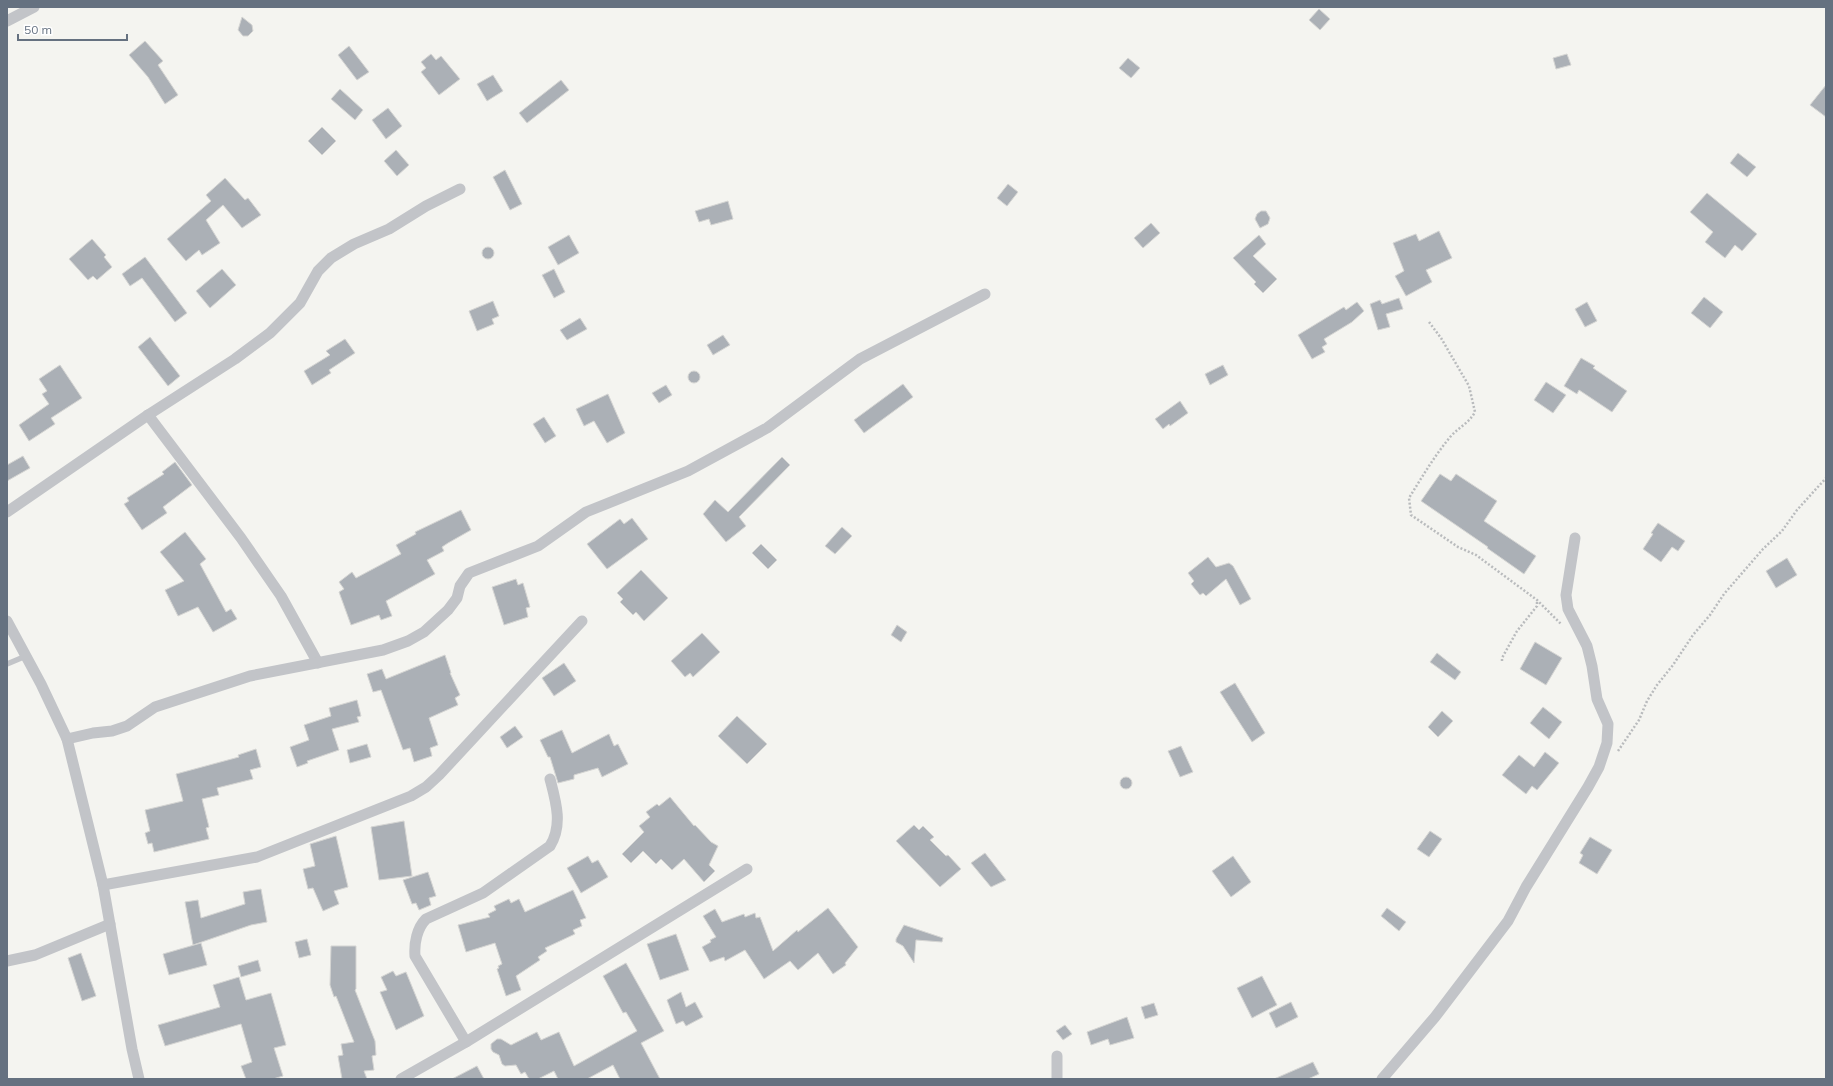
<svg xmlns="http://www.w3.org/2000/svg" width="1833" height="1086" viewBox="0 0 1833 1086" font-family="Mulish,sans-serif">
	<rect width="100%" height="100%" fill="#f4f4f0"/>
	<g fill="#abb0b6" stroke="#d5d5d3">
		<path d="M1319,9L1330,19L1320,30L1309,20Z"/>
		<path d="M242,17L252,25L253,31L248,36H243L238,30Z"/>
		<path d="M145,41L163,61L158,65L178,95L165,104L148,77L129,55Z"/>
		<path d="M349,46L369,72L357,80L338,55Z"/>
		<path d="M431,54L436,60L441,56L460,79L439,95L421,72L426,68L421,62Z"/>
		<path d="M1567,54L1571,65L1556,69L1553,58Z"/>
		<path d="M1128,58L1140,68L1131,78L1119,68Z"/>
		<path d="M493,75L503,91L487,101L477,84Z"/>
		<path d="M561,80L569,90L527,123L519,113Z"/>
		<path d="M1826,85V117L1810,105Z"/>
		<path d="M340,89L363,110L355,120L331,99Z"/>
		<path d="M388,108L402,126L386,139L372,120Z"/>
		<path d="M322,127L336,141L322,155L308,141Z"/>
		<path d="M396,150L409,165L397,176L384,161Z"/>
		<path d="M1738,153L1756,167L1747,177L1730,163Z"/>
		<path d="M505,170L522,204L510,210L493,177Z"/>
		<path d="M225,178L245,200L248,198L261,215L242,228L223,205L206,220L220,243L202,255L199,250L186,261L167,239L211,201L206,195Z"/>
		<path d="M1008,184L1018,192L1007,206L997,198Z"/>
		<path d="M1707,193L1757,234L1742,251L1735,245L1725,258L1705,242L1713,232L1690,212Z"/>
		<path d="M728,201L733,219L711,225L709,219L699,222L695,211Z"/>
		<path d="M1261,211H1266L1270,218L1268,224L1260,228L1255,219L1257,214Z"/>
		<path d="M1151,223L1160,233L1143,248L1134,238Z"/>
		<path d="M1439,231L1452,258L1426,270L1432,282L1406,296L1395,276L1404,271L1393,243L1416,234L1419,241Z"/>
		<path d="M569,235L579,253L558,265L548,247Z"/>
		<path d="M1259,235L1266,244L1253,256L1277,279L1263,293L1254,284L1256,282L1233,258Z"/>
		<path d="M92,239L106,255L104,257L112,267L97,280L93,276L88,280L69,259Z"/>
		<circle cx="488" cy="253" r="6"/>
		<path d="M145,257L187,313L175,322L142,278L130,286L122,274Z"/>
		<path d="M222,269L236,285L210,308L196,291Z"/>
		<path d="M554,269L565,292L554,298L542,275Z"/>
		<path d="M1704,297L1723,312L1710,328L1691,313Z"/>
		<path d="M1399,298L1403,309L1386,314L1390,327L1378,330L1370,304L1380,300L1382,304Z"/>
		<path d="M493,301L499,316L492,319L494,324L477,331L469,311Z"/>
		<path d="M1357,302L1364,311L1352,322L1324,339L1327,344L1322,347L1325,352L1312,359L1298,335L1344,307L1346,310Z"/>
		<path d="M1587,302L1597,321L1585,327L1575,309Z"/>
		<path d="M580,318L587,329L567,340L560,330Z"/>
		<path d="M723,335L730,345L713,355L707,345Z"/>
		<path d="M150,337L180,376L168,386L138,347Z"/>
		<path d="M345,339L355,353L329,370L331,373L312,385L304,371L330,355L326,351Z"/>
		<path d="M1581,358L1595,366L1593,368L1627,391L1612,412L1579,390L1577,394L1564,386Z"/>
		<path d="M60,365L82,398L51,418L55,424L29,441L19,425L49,404L42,394L47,391L39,379Z"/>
		<path d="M1223,365L1228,375L1210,385L1205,374Z"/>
		<circle cx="694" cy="377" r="6"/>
		<path d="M1546,382L1566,395L1553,413L1534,400Z"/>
		<path d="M903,384L913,397L864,433L854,420Z"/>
		<path d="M666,385L672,395L659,403L652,393Z"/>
		<path d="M608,394L625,433L607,443L594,421L584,426L576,409Z"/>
		<path d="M1180,401L1188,413L1170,426L1169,424L1163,429L1155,419Z"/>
		<path d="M544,417L556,436L545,443L533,424Z"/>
		<path d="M23,456L30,468L7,481V465Z"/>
		<path d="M782,457L790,465L739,517L746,526L726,542L703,514L715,500L728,512Z"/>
		<path d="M175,462L192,485L163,507L167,513L142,530L124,504L129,501L127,498L164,474L162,472Z"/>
		<path d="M1440,474L1451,481L1456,474L1497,501L1484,521L1536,556L1524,574L1487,548L1488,547L1421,501Z"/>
		<path d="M461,510L471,530L448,543L442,547L444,551L427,560L435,574L386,601L392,616L381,620L379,615L351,625L339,592L344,589L339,582L352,572L356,578L401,554L396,545L416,534L415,532Z"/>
		<path d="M632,518L648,539L607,569L587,544L620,519L624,524Z"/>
		<path d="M1658,523L1685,541L1678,551L1672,547L1661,562L1643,549L1653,534L1651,533Z"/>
		<path d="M842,527L852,536L835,554L825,546Z"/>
		<path d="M185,532L206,559L200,564L226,612L231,609L237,619L213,632L198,607L178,616L165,590L184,581L160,552Z"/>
		<path d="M761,544L777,560L768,569L752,553Z"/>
		<path d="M1208,557L1216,567L1229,563L1233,566L1251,599L1240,605L1226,579L1206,596L1203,593L1200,595L1191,584L1194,581L1188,573Z"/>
		<path d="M1787,558L1797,575L1776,588L1766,571Z"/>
		<path d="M641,570L668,598L644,621L636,612L633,615L620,602L623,599L617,593Z"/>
		<path d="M516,579L518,585L523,583L530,607L526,608L528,617L504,625L492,587Z"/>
		<path d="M897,625L907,632L901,642L891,635Z"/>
		<path d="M702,633L720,652L693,677L690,673L685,677L671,661Z"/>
		<path d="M1535,642L1562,658L1546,685L1520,669Z"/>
		<path d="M1437,653L1461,672L1455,680L1430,662Z"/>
		<path d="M445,655L451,673H450L460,695L455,698L458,705L429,718L438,745L430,748L432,756L414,762L410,748L403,750L381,690L373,692L367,674L382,669L386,679Z"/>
		<path d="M564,663L576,681L554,696L542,678Z"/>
		<path d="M1235,683L1265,733L1252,742L1220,692Z"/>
		<path d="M357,700L361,716L357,717L359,722L332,729L339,750L307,761L308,763L297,767L290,747L309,740L304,725L331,716L329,708Z"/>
		<path d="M1543,707L1562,722L1549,739L1530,723Z"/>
		<path d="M1442,711L1453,721L1438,737L1428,727Z"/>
		<path d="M737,716L767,744L747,764L718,736Z"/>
		<path d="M515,726L523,737L507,748L500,737Z"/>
		<path d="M562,730L572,753L609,734L614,746L618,744L628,764L602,777L598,768L574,775V779L558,783L550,757H548L540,740Z"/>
		<path d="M367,744L371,757L350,763L347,750Z"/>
		<path d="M1181,746L1193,772L1180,777L1168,751Z"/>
		<path d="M256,749L261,767L250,770L253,779L217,788L219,795L202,799L209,827L206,828L209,839L154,852L152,843L148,844L145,833L150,831L145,810L183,801L176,774L239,757L238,755Z"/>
		<path d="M1545,752L1559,763L1537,790L1532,786L1526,794L1502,775L1519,755L1534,767Z"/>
		<circle cx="1126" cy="783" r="6"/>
		<path d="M670,797L694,826L695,825L711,842L718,846L709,865L715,871L704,882L684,859L672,870L661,859L656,864L643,851L631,863L622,854L644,832L639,826L650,817L646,812L657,804L659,806Z"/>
		<path d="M404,821L412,876L379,880L371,827Z"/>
		<path d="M914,825L919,830L923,826L934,837L930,840L946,856L948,855L961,869L940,887L896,841Z"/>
		<path d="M1430,831L1442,839L1429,857L1417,849Z"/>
		<path d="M336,836L348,887L334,891L339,904L323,911L313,888L308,889L303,869L315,866L310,844Z"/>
		<path d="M1590,837L1612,850L1597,874L1579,863L1583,855L1580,853Z"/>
		<path d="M985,853L1006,880L991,887L971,863Z"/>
		<path d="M588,856L592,863L598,860L608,877L581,893L567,868Z"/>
		<path d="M1233,856L1251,882L1231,897L1212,871Z"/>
		<path d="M428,872L436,896L429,898L431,905L419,910L416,903L412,904L403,880Z"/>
		<path d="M261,889L267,922L251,925L193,945L185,902L198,900L201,918L245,904L243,892Z"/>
		<path d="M573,890L586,918L580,920L582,926L573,930L575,934L545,948L547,951L538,957L540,960L516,976L521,990L506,996L497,969L499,968L498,966L502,964L495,943L466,952L458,925L490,917L488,914L496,910L494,906L509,899L511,903L519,899L525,912Z"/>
		<path d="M828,908L858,947L845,963L846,965L833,974L818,953L798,970L790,961L764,979L745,950L725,961L724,957L710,962L702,947L711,942L710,940L716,937L703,916L715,909L722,922L744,914L745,917L755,913L756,918L760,917L773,951L797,930L798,932Z"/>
		<path d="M1387,908L1406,922L1399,931L1381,916Z"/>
		<path d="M904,925L943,938L942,942L916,940L914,963L903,946L896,942V939Z"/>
		<path d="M676,934L689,970L660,980L647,944Z"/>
		<path d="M307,939L311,955L299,958L295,942Z"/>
		<path d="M201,943L207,965L169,975L163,954Z"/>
		<path d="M331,946H356V989L355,990L375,1041L376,1055L372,1056L374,1070L364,1071L367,1079H342L338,1056L343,1055L341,1044L354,1042L336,996L334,997L330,985Z"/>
		<path d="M81,953L96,996L82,1001L68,958Z"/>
		<path d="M258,960L261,971L241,977L238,966Z"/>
		<path d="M626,963L664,1031L641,1043L660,1079H620L613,1065L587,1079H558L554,1071L538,1079H529L525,1072L521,1074L516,1065L505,1066L502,1064L499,1055L493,1052L491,1049V1044L497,1039H501L511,1045L537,1032L541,1040L559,1032L574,1066L637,1031L626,1012L623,1013L603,976Z"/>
		<path d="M393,971L396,976L406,972L424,1016L396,1030L380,992L387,990L381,977Z"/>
		<path d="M1262,976L1277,1005L1252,1018L1237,988Z"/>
		<path d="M239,977L246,1000L271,993L286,1045L274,1048L283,1076L273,1079H246L241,1066L252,1062L241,1024L165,1046L158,1025L220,1007L213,985Z"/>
		<path d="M681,992L686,1007L695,1002L703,1017L686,1026L683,1021L676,1024L667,1000Z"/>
		<path d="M1291,1002L1298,1017L1276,1028L1269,1013Z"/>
		<path d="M1154,1003L1158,1015L1145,1019L1141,1007Z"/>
		<path d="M1127,1017L1134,1038L1110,1045L1108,1039L1091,1045L1087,1032Z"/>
		<path d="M1065,1025L1072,1034L1063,1040L1056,1031Z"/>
		<path d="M1313,1062L1319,1074L1308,1079H1274Z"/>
		<path d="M477,1066L484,1079H452Z"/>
	</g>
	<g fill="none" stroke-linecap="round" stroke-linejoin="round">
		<g stroke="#b9bbbd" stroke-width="2.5" stroke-dasharray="2 2" stroke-linecap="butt">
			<path d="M1429,322L1441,338L1469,386L1475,412C1469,423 1459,427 1451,436C1435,455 1422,477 1409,498L1411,515L1458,547L1476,555L1537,600L1561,624"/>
			<path d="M1502,661V658L1517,631L1537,606V600"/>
			<path d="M1618,751L1639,720L1647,701L1657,685L1673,665L1693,635L1710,615L1724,594L1763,549L1782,531L1797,510L1826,478"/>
		</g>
		<path stroke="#c2c4c8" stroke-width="5.5" d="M7,664L26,656"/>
		<g stroke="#c2c4c8" stroke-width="11">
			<path d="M7,21L34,7"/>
			<path d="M148,415L241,538L281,596L318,663"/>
			<path d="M7,512L148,415L235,359L270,333L300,303L318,271L331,258L354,244L389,229L426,206L460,189"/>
			<path d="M7,621L41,684L67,739L103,885L132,1049L139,1079"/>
			<path d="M67,739L93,733L112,731L127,726L155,707L250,676L383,650L408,641L424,632L448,610L457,598L460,586L469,573L538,546L586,512L688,471L767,428L860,359L985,294"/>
			<path d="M103,885L257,857L411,796L426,787L439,775L582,621"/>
			<path d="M7,961L35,955L110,924"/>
			<path d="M466,1042L415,956C414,943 417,928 426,919L483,893L550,846C563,825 556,802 550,779"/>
			<path d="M1057,1056V1079"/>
			<path d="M401,1079L466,1042L747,869"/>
			<path d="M1382,1079L1435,1017L1508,921L1526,887L1588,787L1599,767L1607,743L1608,724L1597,699L1592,666L1587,646L1568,609L1566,595L1575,538"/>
		</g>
	</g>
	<rect width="1833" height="1086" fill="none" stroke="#657180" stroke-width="16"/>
	<path d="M18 34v6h109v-6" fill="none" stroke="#657180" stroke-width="2"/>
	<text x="24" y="34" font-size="12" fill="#657180" stroke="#ffffff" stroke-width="3" paint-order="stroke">50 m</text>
</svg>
